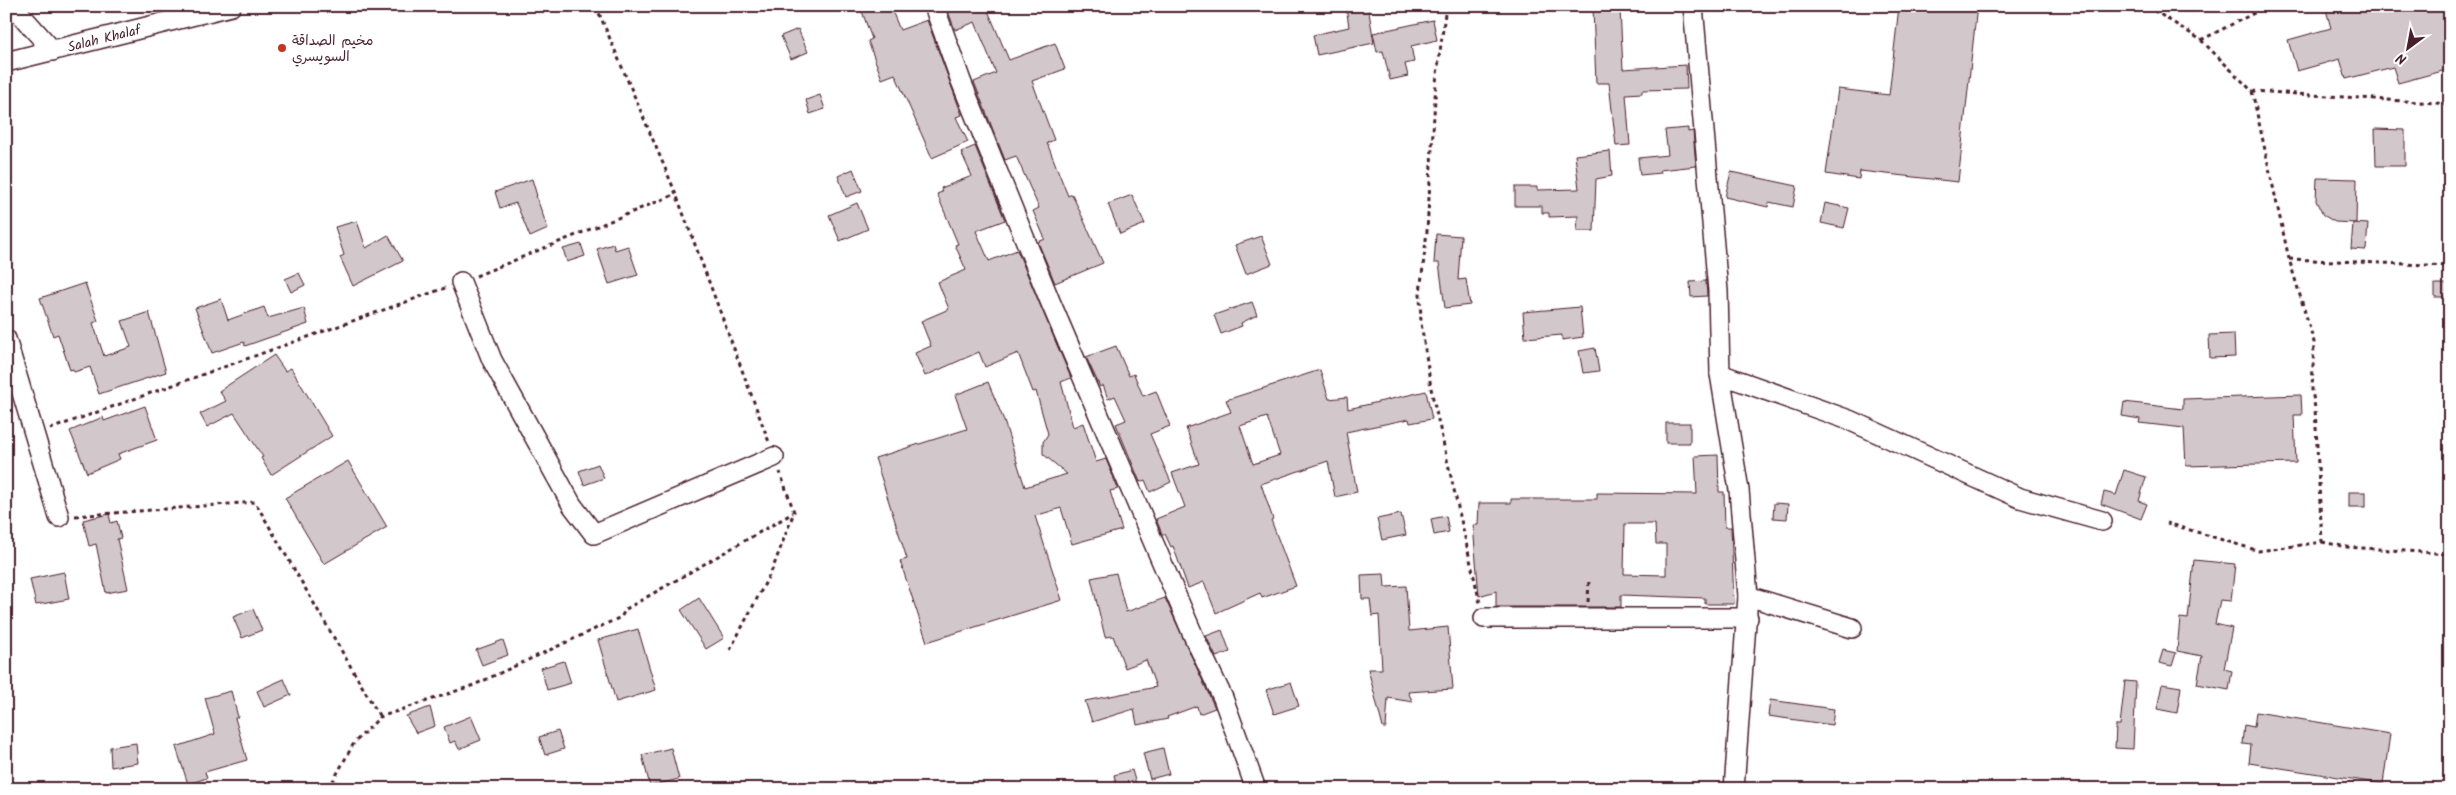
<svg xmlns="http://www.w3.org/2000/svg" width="2456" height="795" viewBox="0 0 2456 795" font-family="Kalam,'Playpen Sans Arabic',sans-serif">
	<rect width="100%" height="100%" fill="#fff"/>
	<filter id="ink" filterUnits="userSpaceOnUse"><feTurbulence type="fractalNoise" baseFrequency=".02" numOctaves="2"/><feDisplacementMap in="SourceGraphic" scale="10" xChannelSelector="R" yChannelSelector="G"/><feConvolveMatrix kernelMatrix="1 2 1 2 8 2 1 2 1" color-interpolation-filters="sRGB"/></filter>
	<g filter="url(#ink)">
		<g fill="#d2c7cb" stroke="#4a1f2b" fill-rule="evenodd">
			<path d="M860,6H890L900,30L927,20L962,115L956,117L968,142L932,158L895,74L882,79L868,41L872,39Z"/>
			<path d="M946,6H986L1009,60L1055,43L1065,69L1032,81L1054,140L1047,143L1068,196L1072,194L1103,263L1055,283L1038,242L1045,239L1033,211L1039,208L1016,156L1005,160L974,82L996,73L975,22L955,30Z"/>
			<path d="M1346,6H1368L1374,43L1317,55L1313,35L1349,27Z"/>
			<path d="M1899,6H1977L1958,182L1860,171L1859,179L1826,174L1838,89L1889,95Z"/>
			<path d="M2325,6H2450V69L2398,83L2393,67L2346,79L2340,59L2297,71L2288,40L2331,28Z"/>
			<path d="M1593,9H1620L1623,69L1686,65L1687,89L1642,90V93L1626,94L1630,145L1616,146L1609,83H1596Z"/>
			<path d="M1433,20L1437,40L1411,46L1414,62L1405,64L1408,76L1390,80L1383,51L1377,52L1373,33Z"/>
			<path d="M798,29L808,52L791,59L781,36Z"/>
			<path d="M820,95L825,109L810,114L806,100Z"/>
			<path d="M1688,128V132L1693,131L1696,166L1660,170L1661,173L1640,175L1638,158L1668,155L1665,130Z"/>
			<path d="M2375,129L2405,130V166H2376Z"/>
			<path d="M975,146L1005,220L976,231L989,261L1017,250L1071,378L1061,382L1073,427L1083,423L1096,462L1106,459L1118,489L1110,491L1122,530L1072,544L1061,508L1035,516L1062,600L927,642L900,561L907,559L875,458L967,429L955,395L988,382L1003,418L1025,487L1067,474L1043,454V442L1048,434L1036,391L1033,392L1018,353L985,367L979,352L925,376L915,353L931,346L921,321L949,309L938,282L966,270L955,245L958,244L937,194L942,192L941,188L972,176L961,152Z"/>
			<path d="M1610,151L1612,176L1596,179L1594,231H1577L1578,216L1549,217V213H1542V206H1515V187H1537V190L1579,189L1575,155Z"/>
			<path d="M853,169L862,191L846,197L838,176Z"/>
			<path d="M1731,172L1797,186L1793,207L1769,202L1768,207L1725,197Z"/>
			<path d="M2317,178L2357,179L2356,223L2335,222L2323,215L2316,201Z"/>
			<path d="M532,179L537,196H536L548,229L530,237L516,203L500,208L495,192Z"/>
			<path d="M1132,195L1145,224L1120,234L1108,204Z"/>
			<path d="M857,203L868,229L840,241L829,215Z"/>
			<path d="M1825,203L1849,208L1844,228L1821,223Z"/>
			<path d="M357,221L366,248L388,235L403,261L353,286L340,257L344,255L335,227Z"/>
			<path d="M2353,223L2368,224L2366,250L2351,249Z"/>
			<path d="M1436,234L1461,236L1458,280L1466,279L1470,305L1445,308L1439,263H1434Z"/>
			<path d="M1261,236L1272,264L1246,274L1235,245Z"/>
			<path d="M581,244L585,256L567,262L563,249Z"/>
			<path d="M613,244L615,250L628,246L638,275L609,284L597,249Z"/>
			<path d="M299,273L305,285L291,292L285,279Z"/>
			<path d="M1706,281L1707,296L1691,297L1690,282Z"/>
			<path d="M85,283L98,321L93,323L104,356L131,347L122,321L149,312L166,372L99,394L90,367L74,372L73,369L70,370L58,334L53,336L40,298Z"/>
			<rect x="2435" y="284" width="15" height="13"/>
			<path d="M221,299L228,320L264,307L268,318L304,308L308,324L245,346L244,342L212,353L195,308Z"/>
			<path d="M1252,302L1257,315L1241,323L1242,326L1221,334L1214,315Z"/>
			<path d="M1580,307L1583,337L1562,340V335L1525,338L1523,312Z"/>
			<path d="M2234,334L2235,357L2210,358L2209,335Z"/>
			<path d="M1116,346L1129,376L1134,374L1143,396L1156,391L1170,426L1150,434L1171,482L1150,492L1145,480L1140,482L1116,424L1126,420L1115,396L1108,399L1103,385L1100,387L1086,357Z"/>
			<path d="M1595,348L1599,371L1583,373L1579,351Z"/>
			<path d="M274,355L285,371L291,368L332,436L271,475L261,458L263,457L234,413L207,427L200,414L226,401L219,391Z"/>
			<path d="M1320,370L1329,399L1347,397L1348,409L1426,391L1432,419L1410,423L1409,419L1346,432L1357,492L1335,497L1328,461L1261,484L1273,519L1271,520L1296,586L1262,598L1260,593L1216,613L1204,582L1188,588L1173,546L1171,547L1165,534H1162L1156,519L1185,507L1172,473L1199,464L1186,428L1231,412L1226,400ZM1267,417L1280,455L1253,464L1240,426Z"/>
			<path d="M2301,395L2302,415H2294L2296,463L2186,466L2184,428L2139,423L2140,419L2122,416L2124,402L2183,409V399Z"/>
			<path d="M145,406L157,440L118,454L120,459L87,473L70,431L103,417L104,421Z"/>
			<rect x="1666" y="423" width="24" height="20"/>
			<path d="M1718,455L1719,492H1724L1725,527H1731L1734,604H1705V598L1621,595V607H1496V591L1479,596L1473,525H1478L1479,503H1511V499H1597V493L1697,494L1695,456ZM1625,524H1655L1656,544H1666V575L1624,574Z"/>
			<path d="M348,461L387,527L324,564L285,498Z"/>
			<path d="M598,464L604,478L584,485L579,471Z"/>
			<path d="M2124,470L2146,477L2139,501L2147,504L2141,519L2101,504L2104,492L2116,495Z"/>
			<rect x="2349" y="492" width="17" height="15"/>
			<path d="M1774,503L1788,504L1787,519L1773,518Z"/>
			<path d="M109,514L111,523L117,521L121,538L117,539L128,589L106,593L96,544L89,546L83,520Z"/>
			<path d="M1401,514L1406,535L1382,540L1377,519Z"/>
			<path d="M1446,516L1449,532L1434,535L1431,519Z"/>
			<path d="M2194,560L2235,564L2231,601L2220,600L2215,624L2232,628L2224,669L2232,671L2229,690L2197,684L2202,656L2177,651L2180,618L2188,619Z"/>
			<path d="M64,572L69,599L36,605L30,579Z"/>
			<path d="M1116,573L1126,612L1165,598L1215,708L1199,714L1197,706L1167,717L1168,719L1137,725L1134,709L1092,722L1085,701L1156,687L1146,660L1125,668L1113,636L1105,637L1091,578Z"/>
			<path d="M1384,574L1385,587L1406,586L1409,631L1448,627L1453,689L1408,692L1413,702L1388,698L1386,728H1383L1368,669H1382L1379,615L1372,616L1370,599H1362L1361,575Z"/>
			<path d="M699,598L724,638L706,649L681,610Z"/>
			<path d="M253,609L262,630L242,638L233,617Z"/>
			<path d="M638,629L656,690L616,702L598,640Z"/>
			<path d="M1222,630L1230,652L1216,657L1206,636Z"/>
			<path d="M503,640L508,655L482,665L476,650Z"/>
			<path d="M2163,650L2176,653L2172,666L2159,663Z"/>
			<path d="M564,661L571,683L547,690L541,668Z"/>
			<path d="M284,679L291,695L264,707L257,691Z"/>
			<path d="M2125,681L2136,682L2133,749L2115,748L2116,725H2120Z"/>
			<path d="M1291,682L1299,706L1274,714L1266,690Z"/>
			<path d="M2162,684L2181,687L2177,713L2157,709Z"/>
			<path d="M231,691L238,717L235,718L247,760L205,772L207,778L188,784L176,747L215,734L205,698Z"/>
			<path d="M1770,700L1834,709L1832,725L1768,716Z"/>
			<path d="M430,707L435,726L416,733L406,716Z"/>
			<path d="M2256,712L2390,734L2383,784L2249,763L2251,745L2242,744L2244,725L2254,727Z"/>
			<path d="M471,716L481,740L459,749L455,741L450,743L444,727Z"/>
			<path d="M558,731L564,749L545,755L539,737Z"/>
			<path d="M136,743L138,763L111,767L110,747Z"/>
			<path d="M671,748L679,779L650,786L642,755Z"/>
			<path d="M1163,748L1169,774L1150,779L1143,753Z"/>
			<path d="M1132,770L1136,784L1117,788L1114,775Z"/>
		</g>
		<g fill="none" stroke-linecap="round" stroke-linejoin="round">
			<g stroke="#4a1f2b" stroke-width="22">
				<g id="minor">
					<path d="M13,6L53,51"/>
					<path d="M934,6L961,81L1050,301L1194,637L1223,698L1256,789"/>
					<path d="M1693,6L1718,291L1720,374L1739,490L1748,596L1734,789"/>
					<path d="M6,62L231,6"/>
					<path d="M461,282L492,360L572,505L594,534L774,457"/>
					<path d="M6,339L59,517"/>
					<path d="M1720,374L1849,420L2020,498L2102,521"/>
					<path d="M1748,596L1852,628"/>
					<path d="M1484,618H1748"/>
				</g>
			</g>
			<g stroke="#4a1f2b" stroke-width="3" stroke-dasharray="4 4" stroke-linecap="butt">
				<path d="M596,6L676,194L769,442"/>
				<path d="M1446,6L1436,82L1427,231L1420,293L1421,323L1432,394L1480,603"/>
				<path d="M2147,6L2201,40L2252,91L2289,259L2314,342L2312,390L2315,408L2322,542L2259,551L2167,523"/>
				<path d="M2201,40L2268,6"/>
				<path d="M2252,91L2450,104"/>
				<path d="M2289,259L2450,266"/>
				<path d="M476,276L676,194"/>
				<path d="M50,429L445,288"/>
				<path d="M75,516L255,502L380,717"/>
				<path d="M2322,542L2347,547L2450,554"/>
				<path d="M1588,602L1589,578"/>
				<path d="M730,650L773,568L794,512L780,472"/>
				<path d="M333,781L351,789"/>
				<path d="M309,789L333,781L354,743L380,717L474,685L621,617L626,609L793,513"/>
			</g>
			<use href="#minor" stroke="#fff" stroke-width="19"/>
		</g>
	</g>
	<circle fill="#c8321e" stroke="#fff" stroke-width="2" cx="282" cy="48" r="5"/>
	<g text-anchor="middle" stroke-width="5" stroke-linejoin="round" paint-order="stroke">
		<g font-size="14" fill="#4a1f2b" stroke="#fff">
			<text transform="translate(104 38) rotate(-14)" y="5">Salah Khalaf</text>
		</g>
		<g font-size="14" fill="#4a1f2b" stroke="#fff" text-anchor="start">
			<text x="292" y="45">مخيم الصداقة<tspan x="292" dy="16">السويسري</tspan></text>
		</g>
	</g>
	<rect width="2456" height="795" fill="none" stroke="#fff" stroke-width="25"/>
	<rect x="12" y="12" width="2431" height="770" fill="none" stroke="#4a1f2b" stroke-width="2" filter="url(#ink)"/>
	<g transform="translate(2408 48) rotate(212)" stroke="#ffffff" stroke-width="4" paint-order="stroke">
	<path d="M0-4L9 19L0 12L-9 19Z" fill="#4a1f2b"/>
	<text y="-8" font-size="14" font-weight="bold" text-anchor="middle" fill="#4a1f2b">N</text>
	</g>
</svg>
